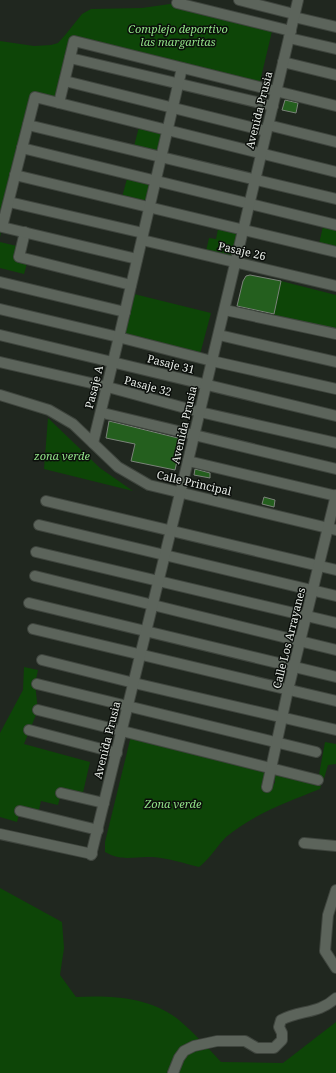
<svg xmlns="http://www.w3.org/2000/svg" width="336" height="1073" viewBox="0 0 336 1073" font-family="'Noto Serif',serif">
	<rect width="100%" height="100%" fill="#20271f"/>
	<g fill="#0d4507">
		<path d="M177,3L273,27L259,86L74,43L59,103L35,97L0,237V41L34,46L51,45L58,43L66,34L82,14L91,9L142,8Z"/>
		<path d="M140,123L165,130L158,156L133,150Z"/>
		<path d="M128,175L152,180L146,207L121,201Z"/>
		<path d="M324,222L336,225V252L318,248Z"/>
		<path d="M219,224L239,229L232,257L206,251L209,238L216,239Z"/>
		<path d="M0,242L21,247L28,260L24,274L0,268Z"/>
		<path d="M281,281L336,295V334L273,320Z"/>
		<path d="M130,293L211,313L199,358L119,337L123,324L128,322L130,317L126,314Z"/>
		<path d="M48,418L100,468L133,491L44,469Z"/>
		<path d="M24,667L38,670L35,684L38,710L24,744L90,762L82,797L61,793L58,805L41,801L38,814L20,811L17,822L0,817V733L23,690Z"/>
		<path d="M131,736L267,769L272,784L275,783V780L272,779L274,770L322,782L320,789C287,802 254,814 226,837C218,845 207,862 199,867C183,863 168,858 152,857C133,856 123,862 105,852V842Z"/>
		<path d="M325,742L336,744V764L328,765L323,782L318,780Z"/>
		<path d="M0,888L62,922L64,948L60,975L76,997C111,995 151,997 179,1020C194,1033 208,1048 221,1062L283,1063L336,1022V1073H0Z"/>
	</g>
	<g fill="#245f1e" stroke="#7a8379">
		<path d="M285,100L298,103L296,113L282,110Z"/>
		<path d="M250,275L281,281L274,314L237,306L243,281L246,276Z"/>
		<path d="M109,421L182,439L175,470L131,461L135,444L106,438Z"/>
		<path d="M195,469L210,473V478L194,475Z"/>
		<path d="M264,497L275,500L274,507L262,504Z"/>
	</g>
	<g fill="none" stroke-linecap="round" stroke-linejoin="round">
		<g stroke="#3f453e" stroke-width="12">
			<g id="minor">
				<path d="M239,0L294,14"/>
				<path d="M177,3L291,31"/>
				<path d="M294,17L336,27"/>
				<path d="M289,38L336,49"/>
				<path d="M70,58L273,106"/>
				<path d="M283,62L336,75"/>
				<path d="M65,81L266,131"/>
				<path d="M59,103L74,41L336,106"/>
				<path d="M28,125L336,199"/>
				<path d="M268,125L336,142"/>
				<path d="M22,148L336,225"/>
				<path d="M15,175L336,252"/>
				<path d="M9,202L143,233"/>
				<path d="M25,232L19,257L131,285"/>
				<path d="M142,240L336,286"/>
				<path d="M137,259L2,227L35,97L336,172"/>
				<path d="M0,282L125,312"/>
				<path d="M0,309L114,336L212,361L336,389"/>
				<path d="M225,310L336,334"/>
				<path d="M0,335L336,416"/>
				<path d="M219,335L336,362"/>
				<path d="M0,362L104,386L200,412L336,443"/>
				<path d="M0,395L49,410L73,424L118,467L149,485L336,530"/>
				<path d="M107,414L336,469"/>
				<path d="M93,443L119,337L182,68"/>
				<path d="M188,461L336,496"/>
				<path d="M46,501L336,570"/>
				<path d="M39,525L336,596"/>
				<path d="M36,552L336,623"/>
				<path d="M35,576L336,650"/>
				<path d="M29,603L336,677"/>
				<path d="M33,629L336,701"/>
				<path d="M42,660L134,683L336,730"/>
				<path d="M37,684L316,752"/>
				<path d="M38,710L318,780"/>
				<path d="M29,730L117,753"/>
				<path d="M267,787L288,690L336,495"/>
				<path d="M61,793L104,803"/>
				<path d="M20,811L98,830"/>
				<path d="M0,834L92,854"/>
				<path d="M304,843L336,846"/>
				<path d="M91,855L188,461L298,0"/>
				<path d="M336,890L328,915L325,951L336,968"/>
				<path d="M173,1073L179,1058L184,1051L194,1046L217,1041H245L257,1048H274L282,1040V1033L279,1027L281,1020C300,1010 319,1014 336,998"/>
			</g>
		</g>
		<use href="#minor" stroke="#5c645b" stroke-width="10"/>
	</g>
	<g text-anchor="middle" stroke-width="3" stroke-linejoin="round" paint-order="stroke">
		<g font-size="11" font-style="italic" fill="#91e187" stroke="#0b0f0b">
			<text x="178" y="33">Complejo deportivo<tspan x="178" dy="13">las margaritas</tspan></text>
			<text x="62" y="460">zona verde</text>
			<text x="173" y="808">Zona verde</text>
		</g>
		<g font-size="11" fill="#e8ede8" stroke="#0b0f0b">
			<text transform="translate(259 110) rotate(-76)" y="4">Avenida Prusia</text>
			<text transform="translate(242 251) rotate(13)" y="4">Pasaje 26</text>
			<text transform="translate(171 364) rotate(14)" y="4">Pasaje 31</text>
			<text transform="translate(148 386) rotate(15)" y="4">Pasaje 32</text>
			<text transform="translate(94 387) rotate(-76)" y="4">Pasaje A</text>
			<text transform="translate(184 425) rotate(-77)" y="4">Avenida Prusia</text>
			<text transform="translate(194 483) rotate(13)" y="4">Calle Principal</text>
			<text transform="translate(289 638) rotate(-76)" y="4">Calle Los Arrayanes</text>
			<text transform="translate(107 740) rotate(-76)" y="4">Avenida Prusia</text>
		</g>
	</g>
</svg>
